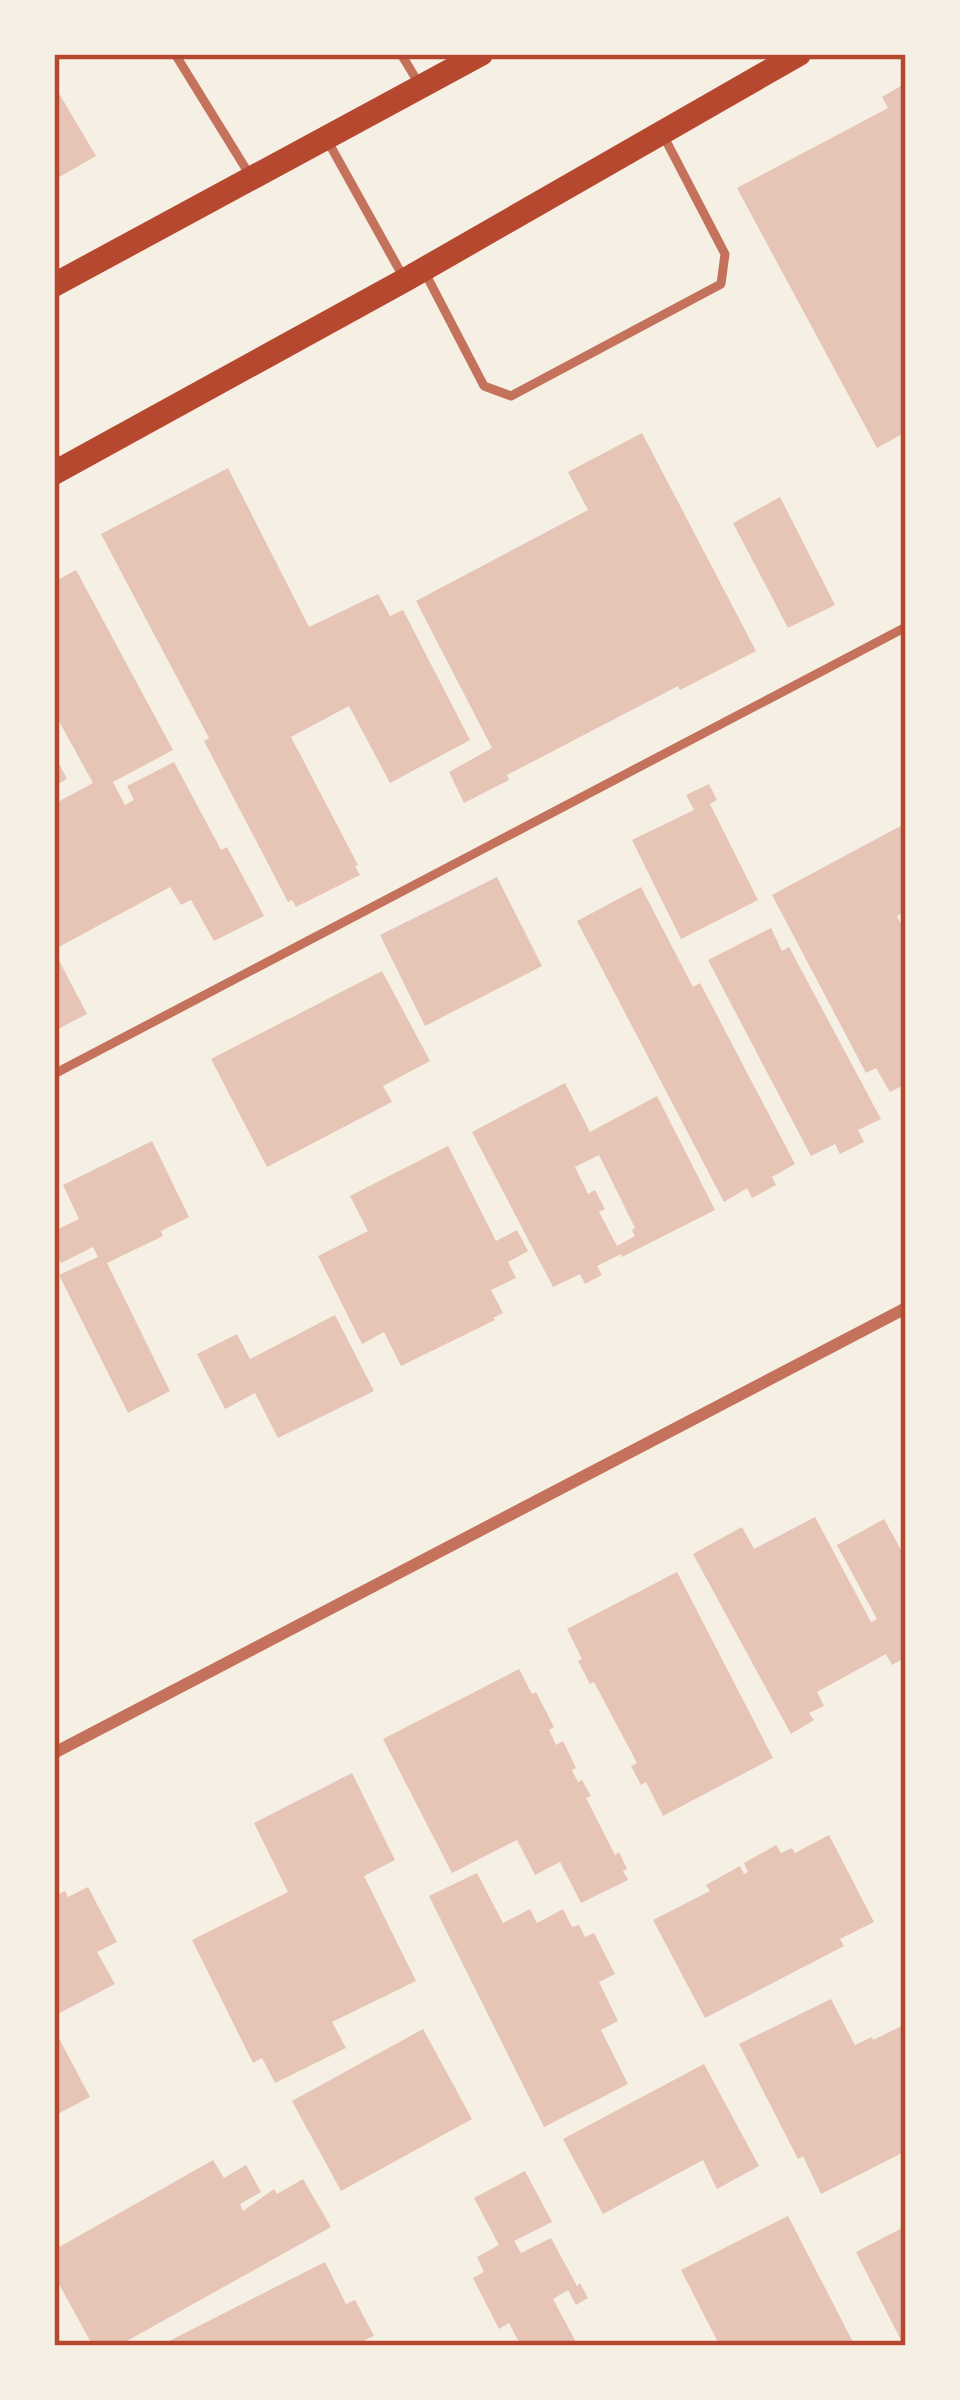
<svg xmlns="http://www.w3.org/2000/svg" width="960" height="2400" viewBox="0 0 960 2400" font-family="Roboto,sans-serif">
	<rect width="100%" height="100%" fill="#f6efe4"/>
	<g fill="#e6c5b7" fill-rule="evenodd">
		<path d="M906,83V432L877,448L737,188L888,108L882,97Z"/>
		<path d="M54,85L96,156L54,180Z"/>
		<path d="M642,433L756,651L680,690L678,686L507,775L509,780L464,803L449,772L492,748L416,601L588,510L568,472Z"/>
		<path d="M228,468L309,627L378,594L390,616L403,610L470,740L390,783L349,706L291,737L358,865L355,866L360,875L296,907L292,900L288,902L204,741L209,738L101,534Z"/>
		<path d="M780,497L835,605L788,628L733,523Z"/>
		<path d="M76,570L173,750L113,782L125,805L134,800L127,786L174,762L221,850L227,847L264,916L214,941L191,900L181,905L170,887L57,948L54,942V804L93,783L54,712V582Z"/>
		<path d="M54,754L67,779L54,786Z"/>
		<path d="M709,784L717,800L710,804L758,900L681,939L632,840L694,810L686,795Z"/>
		<path d="M906,823V911L897,916L906,934V1084L890,1092L876,1068L866,1073L772,895Z"/>
		<path d="M497,877L542,966L425,1026L380,935Z"/>
		<path d="M641,887L693,987L700,983L795,1164L772,1177L776,1185L752,1198L747,1188L724,1202L577,921Z"/>
		<path d="M771,928L782,951L789,947L881,1119L858,1130L864,1142L840,1154L835,1144L811,1156L708,960Z"/>
		<path d="M54,951L87,1014L54,1031Z"/>
		<path d="M382,971L430,1061L383,1086L392,1102L267,1167L211,1059Z"/>
		<path d="M565,1083L590,1132L657,1096L715,1210L622,1257L621,1254L597,1266L602,1275L585,1284L580,1274L553,1287L472,1132ZM599,1155L635,1228L632,1230L635,1236L617,1246L599,1212L605,1209L595,1190L588,1194L575,1167Z"/>
		<path d="M152,1141L189,1217L161,1231L163,1236L107,1263L170,1391L128,1413L59,1275L98,1257L93,1247L61,1263L54,1250V1231L79,1219L63,1185Z"/>
		<path d="M448,1146L496,1241L517,1230L528,1251L508,1262L516,1278L491,1290L503,1313L493,1318L495,1320L401,1366L384,1332L362,1344L318,1256L368,1231L350,1196Z"/>
		<path d="M335,1315L374,1391L278,1438L255,1393L225,1409L197,1354L237,1334L250,1359Z"/>
		<path d="M815,1517L871,1622L877,1619L837,1545L884,1519L906,1559V1657L892,1665L886,1654L817,1692L824,1706L809,1713L814,1720L791,1734L693,1554L742,1527L754,1549Z"/>
		<path d="M677,1572L773,1758L663,1816L646,1782L641,1785L631,1766L637,1763L594,1682L590,1684L578,1661L582,1659L567,1629Z"/>
		<path d="M519,1669L532,1694L536,1692L554,1727L549,1730L556,1745L563,1741L576,1768L572,1770L578,1782L582,1780L591,1796L586,1798L615,1855L619,1852L627,1869L623,1871L628,1880L581,1903L560,1862L535,1875L517,1840L452,1873L383,1739Z"/>
		<path d="M352,1773L395,1860L364,1876L416,1981L332,2022L346,2048L275,2083L262,2058L253,2063L192,1940L288,1892L254,1823Z"/>
		<path d="M829,1835L874,1922L840,1939L844,1946L705,2018L653,1920L710,1891L706,1885L740,1866L744,1874L748,1872L744,1863L776,1845L781,1853L792,1848L795,1853Z"/>
		<path d="M477,1873L503,1923L530,1909L537,1923L563,1909L572,1927L579,1925L585,1937L594,1933L615,1974L599,1982L618,2021L601,2030L628,2084L544,2127L429,1896Z"/>
		<path d="M88,1887L117,1942L97,1952L115,1984L54,2016V1897L65,1891L68,1897Z"/>
		<path d="M831,1999L855,2045L872,2037L873,2040L906,2024V2151L821,2194L803,2156L798,2159L739,2044Z"/>
		<path d="M54,2029L90,2097L54,2116Z"/>
		<path d="M423,2029L472,2119L341,2191L292,2101Z"/>
		<path d="M704,2064L759,2166L717,2189L703,2160L603,2214L563,2139Z"/>
		<path d="M213,2160L224,2178L246,2165L261,2192L240,2204L243,2211L274,2189L277,2194L303,2179L331,2227L118,2346H93L54,2275V2250Z"/>
		<path d="M525,2171L552,2222L514,2241L521,2253L551,2238L577,2286L580,2283L588,2298L576,2305L568,2290L553,2299L578,2346H521L509,2323L499,2329L473,2278L484,2272L477,2257L499,2245L474,2198Z"/>
		<path d="M788,2216L855,2346H720L681,2270Z"/>
		<path d="M906,2226V2346H904L856,2252Z"/>
		<path d="M325,2262L346,2304L355,2300L374,2336L365,2340L367,2346H159Z"/>
	</g>
	<g fill="none" stroke-linecap="round" stroke-linejoin="round">
		<g stroke="#c5725c" stroke-width="9">
			<path d="M175,54L251,177"/>
			<path d="M401,54L421,87"/>
			<path d="M326,138L405,280"/>
			<path d="M423,269L484,386L511,396L721,284L725,254L662,133"/>
			<path d="M54,1074L906,627"/>
		</g>
		<path stroke="#c5725c" stroke-width="12" d="M54,1753L906,1308"/>
		<g stroke="#b5482f" stroke-width="24">
			<path d="M54,285L481,54"/>
			<path d="M54,473L405,280L799,54"/>
		</g>
	</g>
	<rect width="960" height="2400" fill="none" stroke="#f6efe4" stroke-width="114"/>
	<rect x="57" y="57" width="846" height="2286" fill="none" stroke="#b5482f" stroke-width="4.5"/>
</svg>
